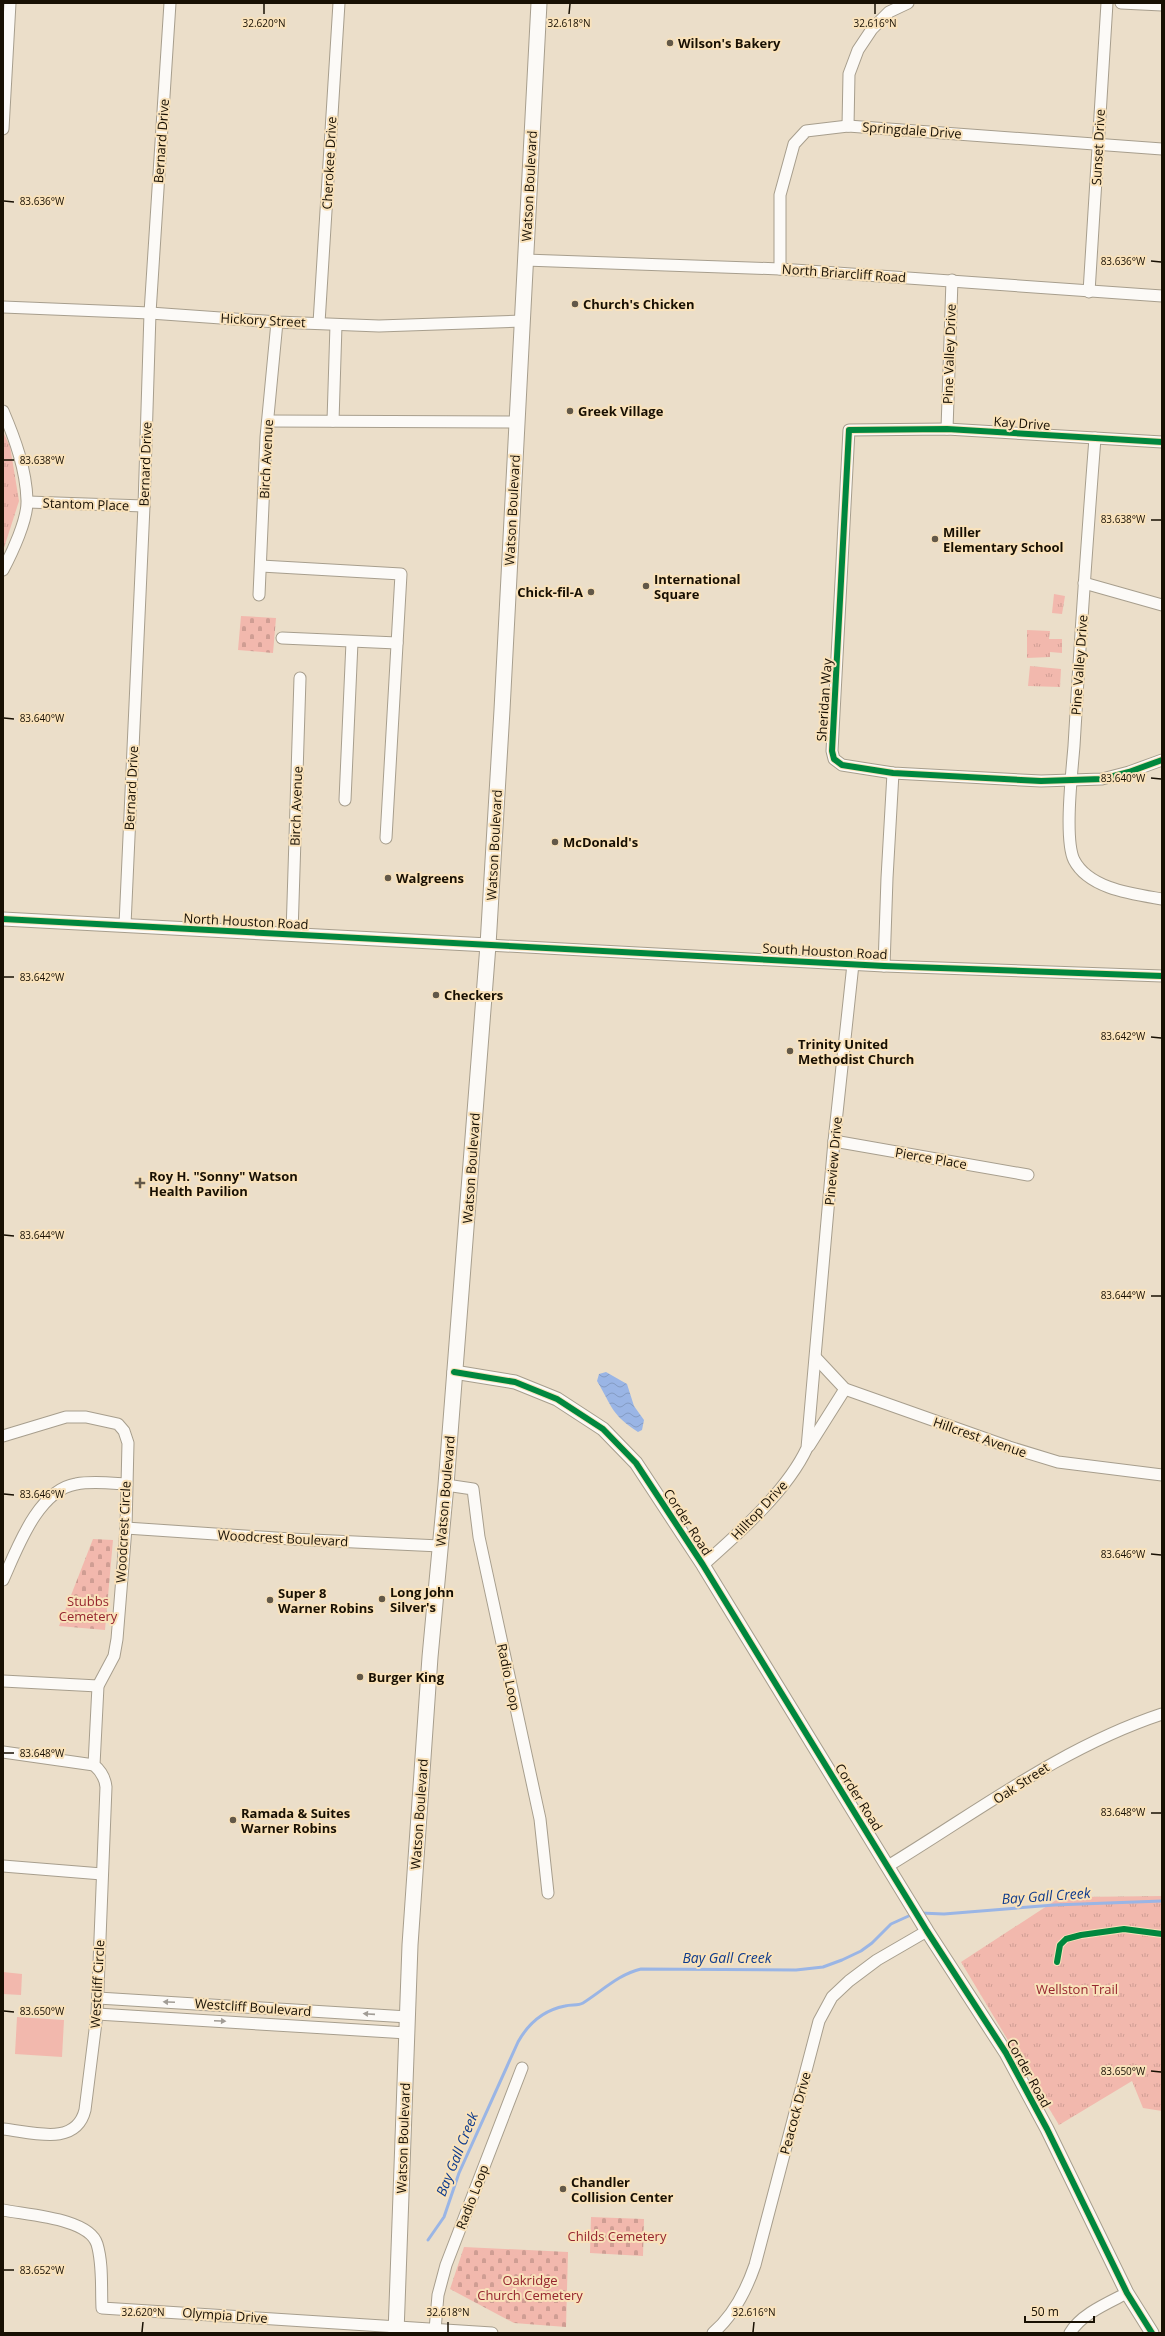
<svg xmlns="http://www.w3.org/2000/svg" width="1165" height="2336" viewBox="0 0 1165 2336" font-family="'Open Sans',sans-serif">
	<defs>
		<pattern id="cemetery-stones" width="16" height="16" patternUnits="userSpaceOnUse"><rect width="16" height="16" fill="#f2b8ad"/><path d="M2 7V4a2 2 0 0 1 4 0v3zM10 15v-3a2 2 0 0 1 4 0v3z" fill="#cf9d93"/></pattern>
		<pattern id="park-tufts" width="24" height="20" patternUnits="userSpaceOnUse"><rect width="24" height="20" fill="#f2b8ad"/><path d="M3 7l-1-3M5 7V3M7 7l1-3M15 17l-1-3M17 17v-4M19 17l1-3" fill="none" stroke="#cf9d93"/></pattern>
		<pattern id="water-waves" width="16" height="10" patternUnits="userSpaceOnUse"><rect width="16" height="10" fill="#9ab5e5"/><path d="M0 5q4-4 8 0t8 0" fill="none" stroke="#849bc3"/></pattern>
	</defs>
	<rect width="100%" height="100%" fill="#ebdec9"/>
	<g fill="url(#cemetery-stones)">
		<path d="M241,616L276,618L273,653L238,650Z"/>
		<path d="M93,1539L113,1540L105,1630L59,1626Z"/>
		<path d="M591,2217L644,2219L643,2256L590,2253Z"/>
		<path d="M464,2247L568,2252L566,2327L514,2323L450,2289Z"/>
	</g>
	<g fill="url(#park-tufts)">
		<path d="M3,432L10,446L19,501L3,551Z"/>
		<path d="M1054,594L1065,596L1062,614L1052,613Z"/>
		<path d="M1027,630L1050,631L1049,639H1062V653L1050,652V657L1027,658Z"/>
		<path d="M1030,666L1061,669L1060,687L1028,686Z"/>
		<path d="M1073,1889L1076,1897L1162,1896V2111L1143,2108L1132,2081L1059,2125L961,1962Z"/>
	</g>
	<g fill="#f2b8ad">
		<path d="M3,1972L22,1974L21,1995L3,1994Z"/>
		<path d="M17,2017L64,2020L62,2057L15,2054Z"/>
	</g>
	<path fill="url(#water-waves)" d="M606,1372L627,1384L634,1406L644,1420L642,1430L638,1432C611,1414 613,1408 597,1381L599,1374Z"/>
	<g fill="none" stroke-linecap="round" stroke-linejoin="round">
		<g stroke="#9ab5e5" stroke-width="3">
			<path d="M920,1913L944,1914L1054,1905L1162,1901"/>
			<path d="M428,2240L444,2217L459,2173L518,2042C528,2024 544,2010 565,2006C571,2004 578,2006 583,2003C602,1991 619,1974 641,1969L796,1970L823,1967L842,1960L861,1951L872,1943L891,1924L913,1914"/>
		</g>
		<g stroke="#a79e8d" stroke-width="13">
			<g id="minor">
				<path d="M1121,3L1162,5"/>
				<path d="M848,126L849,74L858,50L872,29L889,12L908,3"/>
				<path d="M3,129L10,3"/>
				<path d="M525,260L780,269L1162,296"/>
				<path d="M780,269V195L794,144L806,131L848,126L1162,149"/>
				<path d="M1089,292L1107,3"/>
				<path d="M3,307L150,313L277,322L379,326L522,321"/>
				<path d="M319,323L339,3"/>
				<path d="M3,411C15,439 26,469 27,500C28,519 12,553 3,570"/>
				<path d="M268,421L516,422"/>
				<path d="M333,421L336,325"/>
				<path d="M947,429L952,280"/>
				<path d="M1095,438C1087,541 1080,643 1074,746C1072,771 1064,839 1074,860C1089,889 1133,894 1162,899"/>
				<path d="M1162,442L947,429L849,430L832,751L834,759L842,765L893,773L1041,781L1102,779L1129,772L1162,760"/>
				<path d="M28,502L144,506"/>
				<path d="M261,566L401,574L386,838"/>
				<path d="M1084,583L1162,605"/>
				<path d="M259,595L266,437L277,322"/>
				<path d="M282,638L397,643"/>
				<path d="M345,800L352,642"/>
				<path d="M125,925L144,506L150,313L170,3"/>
				<path d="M292,934L300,678"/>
				<path d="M488,945L884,966L1162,976"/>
				<path d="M884,966L887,878L893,773"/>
				<path d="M834,1141L1028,1175"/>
				<path d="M816,1358L845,1389L1009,1447L1058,1462L1162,1475"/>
				<path d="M3,1436L66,1417H86L118,1424L124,1431L128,1443L126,1528L117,1639L114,1656L98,1686L94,1765C101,1771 105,1777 106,1787L97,2014L85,2110C76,2147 32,2132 3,2129"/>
				<path d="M809,1446L845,1389"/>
				<path d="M446,1485L473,1489L479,1537L540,1819L548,1893"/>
				<path d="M126,1528L291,1539L440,1546"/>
				<path d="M703,1565C739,1533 787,1491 807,1448L834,1141L853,964"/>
				<path d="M3,1580C17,1549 38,1490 76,1484C92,1481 109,1483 126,1484"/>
				<path d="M3,1681L98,1686"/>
				<path d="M3,1752L94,1765"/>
				<path d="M3,1866L102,1874"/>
				<path d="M888,1866C977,1812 1062,1747 1162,1714"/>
				<path d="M98,1998L408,2017"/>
				<path d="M97,2014L407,2033"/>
				<path d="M3,2210C27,2215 89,2218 97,2244C103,2264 101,2287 102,2308L492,2333"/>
				<path d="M435,2330L438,2295L446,2265L522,2068"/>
				<path d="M713,2333C734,2315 746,2291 755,2265L819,2021L832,1997L849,1981L877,1960L927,1931"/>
				<path d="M1070,2333C1081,2314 1108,2303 1127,2293"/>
			</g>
		</g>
		<g stroke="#a79e8d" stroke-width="15">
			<g id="tertiary">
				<path d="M3,919L488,945"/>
				<path d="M454,1372L515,1382L557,1399L603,1429L636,1463L703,1565L927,1931L1006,2053L1047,2129L1127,2293L1152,2333"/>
			</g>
		</g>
		<g stroke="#a79e8d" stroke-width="17">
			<path id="secondary" d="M396,2333L410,1945L430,1657L446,1485L488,945L502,710L539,3"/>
		</g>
		<use href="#minor" stroke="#fcfaf7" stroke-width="11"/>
		<use href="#tertiary" stroke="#fcfaf7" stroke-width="13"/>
		<use href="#secondary" stroke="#fcfaf7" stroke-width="15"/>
		<g stroke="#f9e2bb" stroke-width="8">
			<g id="cycleway">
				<path d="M1162,442L947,429L849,430L832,751L834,759L842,765L893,773L1041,781L1102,779L1129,772L1162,760"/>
				<path d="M3,919L884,966L1162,976"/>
				<path d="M454,1372L515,1382L557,1399L603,1429L636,1463L703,1565L927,1931L1006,2053L1047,2129L1127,2293L1152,2333"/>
				<path d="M1057,1962L1060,1945L1066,1939L1081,1935L1124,1929L1162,1934"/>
			</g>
		</g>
		<use href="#cycleway" stroke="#00873e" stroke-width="6"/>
	</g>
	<defs><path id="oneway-solid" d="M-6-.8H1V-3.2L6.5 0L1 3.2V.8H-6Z"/></defs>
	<g fill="#a19c95">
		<use href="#oneway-solid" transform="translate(169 2002) rotate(-177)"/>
		<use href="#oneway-solid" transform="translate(369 2014) rotate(-176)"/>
		<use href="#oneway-solid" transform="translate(220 2021) rotate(3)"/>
	</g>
	<path fill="none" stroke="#181003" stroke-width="1.5" d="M264,14V4M569,14L570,4M875,14V4M4,201L14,202M1151,261L1161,262M4,460H14M1151,520H1161M4,718L14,719M1151,778L1161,779M4,977H14M1151,1037L1161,1038M4,1235L14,1236M1151,1296H1161M4,1494L14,1495M1151,1554L1161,1555M4,1753H14M1151,1813H1161M4,2011L14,2012M1151,2071L1161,2072M4,2270H14M142,2332L143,2322M448,2332V2322M753,2332L754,2322"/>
	<g fill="#625848" stroke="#f9e2bb" stroke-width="1.5">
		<circle cx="670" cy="43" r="4"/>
		<circle cx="575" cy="304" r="4"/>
		<circle cx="570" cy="411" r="4"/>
		<circle cx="935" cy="539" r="4"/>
		<circle cx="646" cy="586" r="4"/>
		<circle cx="591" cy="592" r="4"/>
		<circle cx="555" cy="842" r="4"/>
		<circle cx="388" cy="878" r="4"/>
		<circle cx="436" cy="995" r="4"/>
		<circle cx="790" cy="1051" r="4"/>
		<path d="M138 1177h4v4h4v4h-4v4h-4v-4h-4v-4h4z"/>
		<circle cx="382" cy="1599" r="4"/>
		<circle cx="270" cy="1600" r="4"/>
		<circle cx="360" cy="1677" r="4"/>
		<circle cx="233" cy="1820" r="4"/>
		<circle cx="563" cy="2189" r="4"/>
	</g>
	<g text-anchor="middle" stroke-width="4" stroke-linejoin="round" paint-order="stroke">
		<g font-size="13" font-weight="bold" fill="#181003" stroke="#f9e2bb" text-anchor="start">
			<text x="678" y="48">Wilson's Bakery</text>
			<text x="583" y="309">Church's Chicken</text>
			<text x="578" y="416">Greek Village</text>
			<text x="943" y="537">Miller<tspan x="943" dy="15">Elementary School</tspan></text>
			<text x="654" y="584">International<tspan x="654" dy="15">Square</tspan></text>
			<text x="583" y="597" text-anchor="end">Chick-fil-A</text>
			<text x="563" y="847">McDonald's</text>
			<text x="396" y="883">Walgreens</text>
			<text x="444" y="1000">Checkers</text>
			<text x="798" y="1049">Trinity United<tspan x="798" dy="15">Methodist Church</tspan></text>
			<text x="149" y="1181">Roy H. "Sonny" Watson<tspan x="149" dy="15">Health Pavilion</tspan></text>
			<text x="390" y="1597">Long John<tspan x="390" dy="15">Silver's</tspan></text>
			<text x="278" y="1598">Super 8<tspan x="278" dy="15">Warner Robins</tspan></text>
			<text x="368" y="1682">Burger King</text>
			<text x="241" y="1818">Ramada &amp; Suites<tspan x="241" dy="15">Warner Robins</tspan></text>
			<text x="571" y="2187">Chandler<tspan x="571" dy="15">Collision Center</tspan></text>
		</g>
		<g font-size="13" fill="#181003" stroke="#f9e2bb">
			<text transform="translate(912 130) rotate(4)" y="5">Springdale Drive</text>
			<text transform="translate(161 141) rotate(-86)" y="5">Bernard Drive</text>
			<text transform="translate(1098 147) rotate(-87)" y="5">Sunset Drive</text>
			<text transform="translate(329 163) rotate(-87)" y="5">Cherokee Drive</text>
			<text transform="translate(529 186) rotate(-87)" y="5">Watson Boulevard</text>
			<text transform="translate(844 273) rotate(4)" y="5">North Briarcliff Road</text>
			<text transform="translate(263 320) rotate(3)" y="5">Hickory Street</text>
			<text transform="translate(949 354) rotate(-88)" y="5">Pine Valley Drive</text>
			<text transform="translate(1022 423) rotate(4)" y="5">Kay Drive</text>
			<text transform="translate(266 459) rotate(-87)" y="5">Birch Avenue</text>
			<text transform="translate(145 464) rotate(-88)" y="5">Bernard Drive</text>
			<text transform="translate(86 504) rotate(2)" y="5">Stantom Place</text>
			<text transform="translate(512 510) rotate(-87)" y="5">Watson Boulevard</text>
			<text transform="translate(1079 665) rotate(-86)" y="5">Pine Valley Drive</text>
			<text transform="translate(824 700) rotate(-86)" y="5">Sheridan Way</text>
			<text transform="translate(131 788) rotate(-87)" y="5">Bernard Drive</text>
			<text transform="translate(296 806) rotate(-88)" y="5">Birch Avenue</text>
			<text transform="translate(494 845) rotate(-87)" y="5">Watson Boulevard</text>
			<text transform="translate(246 921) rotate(3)" y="5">North Houston Road</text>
			<text transform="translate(825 951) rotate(3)" y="5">South Houston Road</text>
			<text transform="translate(931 1158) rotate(10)" y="5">Pierce Place</text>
			<text transform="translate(833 1161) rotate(-85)" y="5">Pineview Drive</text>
			<text transform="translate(471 1168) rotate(-86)" y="5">Watson Boulevard</text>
			<text transform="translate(980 1437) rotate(19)" y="5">Hillcrest Avenue</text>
			<text transform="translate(445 1491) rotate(-85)" y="5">Watson Boulevard</text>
			<text transform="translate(759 1510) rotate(-47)" y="5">Hilltop Drive</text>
			<text transform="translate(688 1522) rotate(57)" y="5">Corder Road</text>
			<text transform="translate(123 1532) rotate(-87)" y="5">Woodcrest Circle</text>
			<text transform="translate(283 1538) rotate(3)" y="5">Woodcrest Boulevard</text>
			<text transform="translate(509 1677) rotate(78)" y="5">Radio Loop</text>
			<text transform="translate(1021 1783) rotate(-33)" y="5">Oak Street</text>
			<text transform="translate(859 1797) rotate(58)" y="5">Corder Road</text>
			<text transform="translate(419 1814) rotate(-86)" y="5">Watson Boulevard</text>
			<text transform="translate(97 1984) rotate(-87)" y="5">Westcliff Circle</text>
			<text transform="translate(253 2007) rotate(4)" y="5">Westcliff Boulevard</text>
			<text transform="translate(1029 2073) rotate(61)" y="5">Corder Road</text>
			<text transform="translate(795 2113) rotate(-75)" y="5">Peacock Drive</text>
			<text transform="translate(403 2138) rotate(-88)" y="5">Watson Boulevard</text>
			<text transform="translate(472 2197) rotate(-69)" y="5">Radio Loop</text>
			<text transform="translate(225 2315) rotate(4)" y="5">Olympia Drive</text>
		</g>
		<g font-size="13" fill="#95252e" stroke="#f9e2bb">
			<text x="88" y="1606">Stubbs<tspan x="88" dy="15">Cemetery</tspan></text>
			<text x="1077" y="1994">Wellston Trail</text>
			<text x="617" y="2241">Childs Cemetery</text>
			<text x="530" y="2285">Oakridge<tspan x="530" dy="15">Church Cemetery</tspan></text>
		</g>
		<g font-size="14" font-style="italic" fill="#0c3a8d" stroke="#f9e2bb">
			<text transform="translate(1046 1896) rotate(-4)" y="5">Bay Gall Creek</text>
			<text x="727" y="1963">Bay Gall Creek</text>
			<text transform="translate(457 2154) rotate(-68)" y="5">Bay Gall Creek</text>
		</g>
	</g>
	<g font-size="10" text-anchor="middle" fill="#181003" stroke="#f9e2bb" stroke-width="4" stroke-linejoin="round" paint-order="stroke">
		<text x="264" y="27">32.620°N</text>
		<text x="569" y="27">32.618°N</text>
		<text x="875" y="27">32.616°N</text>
		<text x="42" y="205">83.636°W</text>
		<text x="1123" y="265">83.636°W</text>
		<text x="42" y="464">83.638°W</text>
		<text x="1123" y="523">83.638°W</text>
		<text x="42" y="722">83.640°W</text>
		<text x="1123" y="782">83.640°W</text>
		<text x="42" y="981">83.642°W</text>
		<text x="1123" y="1040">83.642°W</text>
		<text x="42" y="1239">83.644°W</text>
		<text x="1123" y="1299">83.644°W</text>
		<text x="42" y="1498">83.646°W</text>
		<text x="1123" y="1558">83.646°W</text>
		<text x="42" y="1757">83.648°W</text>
		<text x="1123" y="1816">83.648°W</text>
		<text x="42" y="2015">83.650°W</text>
		<text x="1123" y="2075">83.650°W</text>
		<text x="42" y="2274">83.652°W</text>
		<text x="143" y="2316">32.620°N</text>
		<text x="448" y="2316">32.618°N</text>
		<text x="754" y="2316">32.616°N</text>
	</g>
	<rect width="1165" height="2336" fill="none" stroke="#181003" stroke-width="8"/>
	<path d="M1025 2316v6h69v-6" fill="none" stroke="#181003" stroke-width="2"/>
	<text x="1031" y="2316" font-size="12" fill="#181003" stroke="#f9e2bb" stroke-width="3" paint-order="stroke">50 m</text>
</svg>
